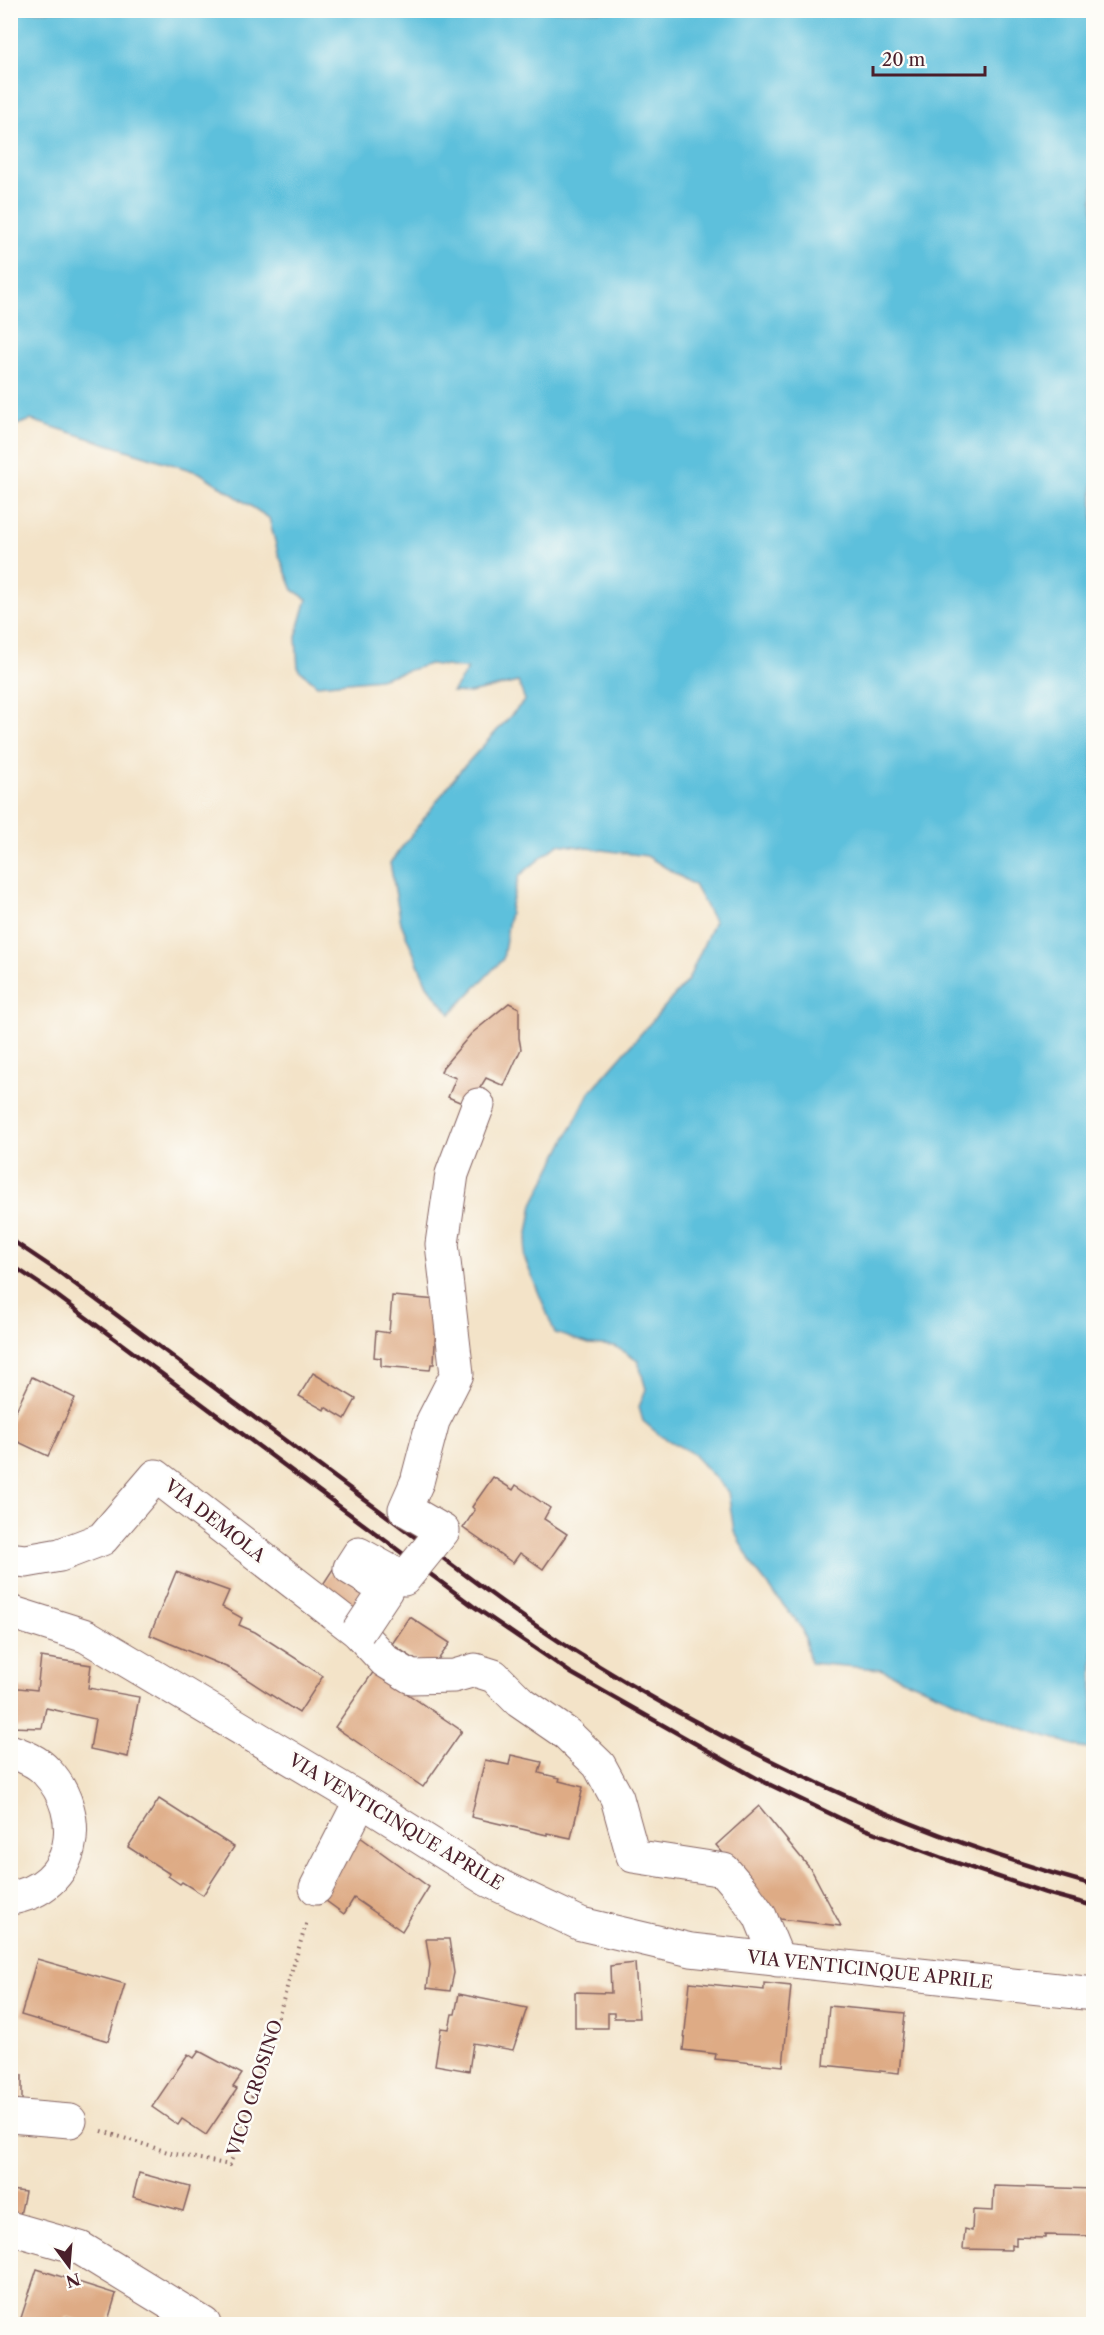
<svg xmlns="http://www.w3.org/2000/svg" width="1104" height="2335" viewBox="0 0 1104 2335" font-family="'Libre Caslon Text',serif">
	<rect width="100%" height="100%" fill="#fdfcf7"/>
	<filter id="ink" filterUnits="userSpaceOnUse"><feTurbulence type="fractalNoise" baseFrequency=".0167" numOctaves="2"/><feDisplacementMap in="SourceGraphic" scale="12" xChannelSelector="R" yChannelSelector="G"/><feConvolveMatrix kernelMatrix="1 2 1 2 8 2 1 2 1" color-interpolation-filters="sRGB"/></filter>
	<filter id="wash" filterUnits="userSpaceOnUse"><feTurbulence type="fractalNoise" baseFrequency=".008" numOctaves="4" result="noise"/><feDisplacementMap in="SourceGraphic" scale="24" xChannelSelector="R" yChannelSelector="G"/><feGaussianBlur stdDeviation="1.35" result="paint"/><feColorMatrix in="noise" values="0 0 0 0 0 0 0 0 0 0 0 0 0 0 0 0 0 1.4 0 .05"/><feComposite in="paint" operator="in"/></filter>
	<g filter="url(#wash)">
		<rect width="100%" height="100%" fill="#f3e3c8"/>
		<path fill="#5dc0dc" stroke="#547084" stroke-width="1.5" d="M10,11H1093V1751L1015,1726L880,1669L810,1663L803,1630L755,1569L734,1531L728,1492L692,1453L662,1437L643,1421L639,1407L646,1389L638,1361L615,1346L589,1344L555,1333L524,1257L533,1204L589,1093L688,980L714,921L694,885L647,856L558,844L519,876L511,905L503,959L450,1014L427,985L401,923L390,863L459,772L525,700L518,682L470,693L452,692L468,669L430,664L379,679L317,685L298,669L296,637L307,599L293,590L278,553L269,518L200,473L31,420L11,427Z"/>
		<g id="blocks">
			<g fill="#deab85">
				<path d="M509,1003L519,1008V1038L521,1049L504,1086L486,1078L469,1106L448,1097L456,1078L441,1072L443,1067L471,1034Z"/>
				<path d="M392,1296L437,1300L434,1364H431L430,1370L381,1366V1358L374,1357L376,1331L389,1333Z"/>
				<path d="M313,1373L356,1399L345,1419L325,1407L324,1410L299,1396Z"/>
				<path d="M32,1377L75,1398L48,1456L10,1438V1423Z"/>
				<path d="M493,1477L513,1490L516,1485L550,1508L544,1519L567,1534L543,1569L520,1553L513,1563L463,1528L475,1510L472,1507Z"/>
				<path d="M333,1569L366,1593L356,1609L344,1610L320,1589Z"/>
				<path d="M176,1572L229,1591L222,1607L242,1618L239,1625L255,1632L323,1676L299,1713L231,1669L150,1635Z"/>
				<path d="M410,1617L450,1643L431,1670L392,1644Z"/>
				<path d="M41,1657L91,1665L88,1688L139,1697L128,1757L90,1749L95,1719L46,1708L42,1728L10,1727V1687L37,1690Z"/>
				<path d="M374,1671L462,1731L423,1787L335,1727Z"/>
				<path d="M511,1755L542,1762L539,1773L560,1778L559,1781L583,1787L571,1838L547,1833V1835L471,1817L485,1760L509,1765Z"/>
				<path d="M159,1799L234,1847L203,1895L182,1882L180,1884L168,1876L170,1874L128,1847Z"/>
				<path d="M759,1806L812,1871L841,1926L780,1919L716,1845Z"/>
				<path d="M356,1834L429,1887L402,1931L354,1898L344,1914L322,1898Z"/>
				<path d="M426,1939H449L454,1973L450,1991L427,1988L430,1965Z"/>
				<path d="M37,1959L125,1984L108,2041L21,2015Z"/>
				<path d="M635,1963L639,2018H614V2013H608V2028H575V1992L611,1993L610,1966Z"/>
				<path d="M690,1982L764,1990V1983L791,1986L783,2066L715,2059L716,2054L683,2050Z"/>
				<path d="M459,1994L527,2008L513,2050L473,2043L469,2071L435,2065L441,2028L449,2029L452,2014H455Z"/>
				<path d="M829,2006L905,2013L899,2073L824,2065Z"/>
				<path d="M199,2051L242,2074L233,2087L237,2089L206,2135L182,2119L178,2125L152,2107L188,2054L194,2058Z"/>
				<rect x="10" y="2075" width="12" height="30"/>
				<path d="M139,2173L190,2187L183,2211L133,2197Z"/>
				<path d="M994,2186L1094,2189V2236L1045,2235V2238L1016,2237V2246L1011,2245V2250L963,2249L965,2229L972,2231L973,2210L993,2211Z"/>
				<path d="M10,2190L25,2192L19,2220L10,2218Z"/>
				<path d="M37,2269L116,2294L107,2324H91L67,2317L64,2324H19Z"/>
			</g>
		</g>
	</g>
	<g filter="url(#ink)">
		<use href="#blocks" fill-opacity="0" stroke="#856462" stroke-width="1.5"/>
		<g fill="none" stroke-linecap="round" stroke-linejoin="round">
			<g stroke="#856462" stroke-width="35">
				<g id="minor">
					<path d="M417,1482L433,1421L457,1374L442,1244L452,1174L478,1105"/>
					<path d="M10,1559L26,1561L60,1555L102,1539L156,1476L358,1632L385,1661L411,1677L454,1676L475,1670L494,1676L519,1701L567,1734L599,1765L617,1798L633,1856L724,1870L742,1891L760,1916L778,1960"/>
					<path d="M10,1751C24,1756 37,1761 46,1771C88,1815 76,1889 10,1898"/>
					<path d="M316,1888L361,1800"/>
					<path d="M10,2116L70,2121"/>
					<path d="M10,2228L80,2248L204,2324"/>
				</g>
			</g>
			<g stroke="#856462" stroke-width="35">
				<path id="major" d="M10,1612L86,1636L361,1800L488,1880L581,1924L691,1950L1094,1994"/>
			</g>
			<path stroke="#856462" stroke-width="4" stroke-dasharray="1.5 4.5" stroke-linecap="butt" d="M102,2131L171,2153L230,2165L282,2004L307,1921"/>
			<use href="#minor" stroke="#fff" stroke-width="33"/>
			<use href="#major" stroke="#fff" stroke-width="33"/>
			<g stroke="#4a1f2b" stroke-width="4.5">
				<path d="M10,1239L59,1272C164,1349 268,1427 372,1505C440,1555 507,1609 579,1654C739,1753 911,1835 1094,1885"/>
				<path d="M10,1264L52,1292L473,1606L571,1673L758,1779L854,1825L942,1858L1046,1893L1094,1906"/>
			</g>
			<g stroke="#856462" stroke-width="35" stroke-linecap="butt">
				<path id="minor-bridge" d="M358,1632L386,1590L350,1568L359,1554L404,1579L443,1531L405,1509L417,1482"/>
			</g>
			<use href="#minor-bridge" stroke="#fff" stroke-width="33"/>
		</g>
	</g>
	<g text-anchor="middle" stroke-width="5" stroke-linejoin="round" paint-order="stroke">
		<g font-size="18" fill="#4a1f2b" stroke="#fdfcf7">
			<text transform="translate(215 1521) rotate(38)" y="6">VIA DEMOLA</text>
			<text transform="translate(396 1822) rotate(31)" y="6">VIA VENTICINQUE APRILE</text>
			<text transform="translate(870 1970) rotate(6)" y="6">VIA VENTICINQUE APRILE</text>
			<text transform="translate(255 2088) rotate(-72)" y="6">VICO CROSINO</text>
		</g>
	</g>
	<rect width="1104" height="2335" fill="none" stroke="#fdfcf7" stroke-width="36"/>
	<g transform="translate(69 2266) rotate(164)" stroke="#fdfcf7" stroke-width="4.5" paint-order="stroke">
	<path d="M0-4.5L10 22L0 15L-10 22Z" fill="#4a1f2b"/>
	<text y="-9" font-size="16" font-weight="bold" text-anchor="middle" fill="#4a1f2b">N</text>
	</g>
	<path d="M873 66v9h112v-9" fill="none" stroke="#4a1f2b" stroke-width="3"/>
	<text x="882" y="66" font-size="18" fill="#4a1f2b" stroke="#fdfcf7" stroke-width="4.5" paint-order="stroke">20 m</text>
</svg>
